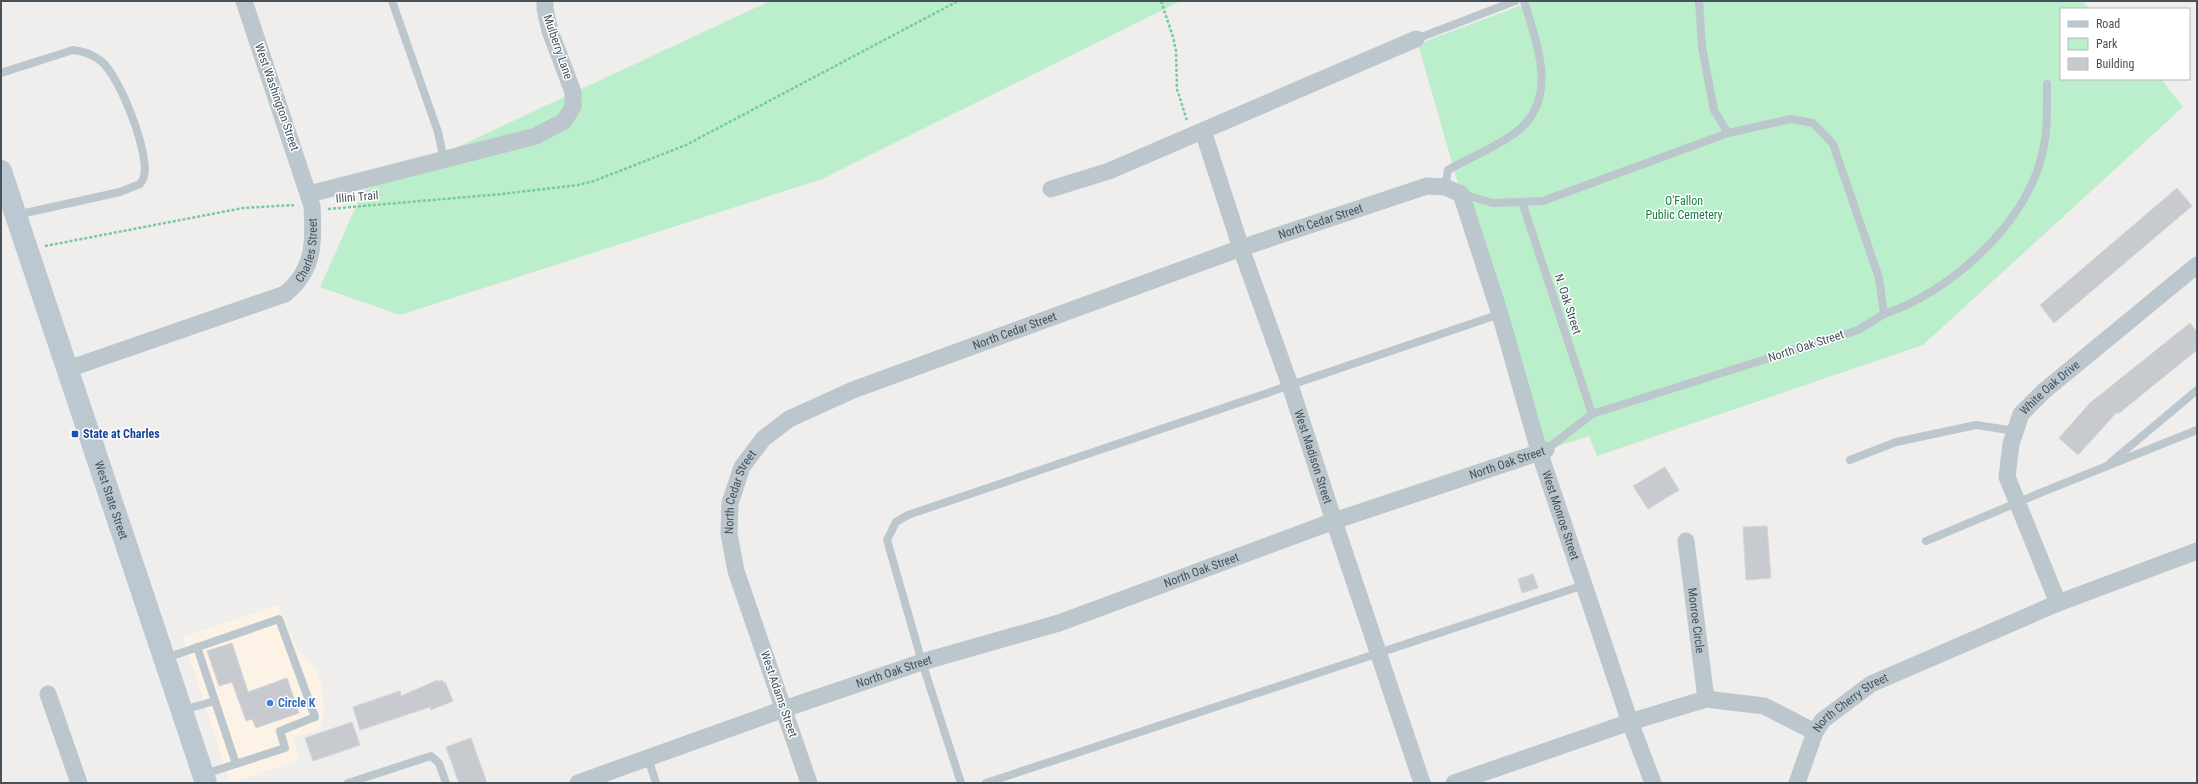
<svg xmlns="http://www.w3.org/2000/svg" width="2198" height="784" viewBox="0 0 2198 784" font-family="'Roboto Condensed',sans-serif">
	<rect width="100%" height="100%" fill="#f0eded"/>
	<path fill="#fcf3e6" d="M278,605L298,650L315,667L321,682L324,712L320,729L293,738L300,760L230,783L183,637Z"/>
	<g fill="#bbeeca">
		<path d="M770,1H1181L822,179L400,315L320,287L363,191Z"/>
		<path d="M1533,1H2082L2090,9H2061V79H2141L2142,81L2161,79L2183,107L1923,345L1597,456L1589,436L1546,450L1461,194L1418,44Z"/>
	</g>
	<g fill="#c7cbd0" stroke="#d1d4d9">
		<path d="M2177,188L2192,206L2054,323L2040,305Z"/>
		<path d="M2190,323L2197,332V350L2118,414L2117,412L2078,455L2059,438L2090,403Z"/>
		<path d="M1665,467L1679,490L1648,509L1633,486Z"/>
		<path d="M1767,526L1771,578L1746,580L1743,527Z"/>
		<path d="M1533,574L1538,588L1522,593L1518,579Z"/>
		<path d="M232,643L248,692L287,678L299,713L256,728L252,719L246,721L232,682L219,686L207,651Z"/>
		<path d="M438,680L439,682L442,680L444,683L445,682L453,701L431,710L430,707L360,730L353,707L400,691L401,696Z"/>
		<path d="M352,722L360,745L313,761L305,738Z"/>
		<path d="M471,738L487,783H459L446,747Z"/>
	</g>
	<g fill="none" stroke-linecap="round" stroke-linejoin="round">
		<g stroke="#73cc99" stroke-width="2.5" stroke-dasharray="3 2" stroke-linecap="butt">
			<path d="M1161,1L1173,37L1176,51L1177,89L1187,121"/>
			<path d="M328,209L502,194L578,185L594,181L686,145L958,1"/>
			<path d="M45,246L243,208L294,205"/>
		</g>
		<g stroke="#bbc6cd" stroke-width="8">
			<path d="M392,1L438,132L444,160"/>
			<path d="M1699,1L1702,47L1714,110L1728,133"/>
			<path d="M1416,39L1515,1"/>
			<path d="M1,73L73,50C83,51 92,54 101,61C119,75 150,153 144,176C144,179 141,182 140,184L120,192L16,215"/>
			<path d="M1445,187L1448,170C1469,158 1494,148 1515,133C1560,100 1537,44 1524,1"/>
			<path d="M1462,194L1493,203L1543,201L1728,133L1791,119L1813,123L1833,144L1879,278L1884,314L1858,330L1592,414L1546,450"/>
			<path d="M1522,202L1592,414"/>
			<path d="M1884,314C1947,294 2022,227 2040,162C2048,137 2047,110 2047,84"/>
			<path d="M1850,460L1896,442L1976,425L2015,431"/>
			<path d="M2110,463L2197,390"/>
			<path d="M1926,541L2040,493L2197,430"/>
			<path d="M197,647L236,764"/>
			<path d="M166,658L279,619L315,717L280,731L285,748L205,774"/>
			<path d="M183,710L215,701"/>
			<path d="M648,758L656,783"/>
			<path d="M348,783L431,756L439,763L446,783"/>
			<path d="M961,783L922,662L887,540L896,522L908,515L1500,314"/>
			<path d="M986,783L1584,585"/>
		</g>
		<g stroke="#bbc6cd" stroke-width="17">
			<path id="s1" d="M1203,131L1241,248L1290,385L1334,521L1422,783"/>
			<path d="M1051,189L1109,171L1416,39"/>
			<path d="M309,194L536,136L564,121L573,107V92L550,31L545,9V1"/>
			<path id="s2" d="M68,369L285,294C315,270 314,241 312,206L244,1"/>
			<path id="s3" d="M1686,541L1706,699"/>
			<path id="s4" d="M2058,603L2007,477L2011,444L2021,414L2044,391L2197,265"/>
			<path d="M48,694L79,783"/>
			<path id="s5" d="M578,783L784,709L922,662L1059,623L1334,521L1546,450"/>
			<path id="s6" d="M809,783L736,571L729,534L730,503L742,467L763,439L789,419L853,390L1241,248L1427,186L1445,187L1461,194L1500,314L1539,451L1630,722L1653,783"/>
			<path d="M1454,783L1630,722L1706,699L1764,706L1815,732"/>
			<path id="s7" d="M1797,783L1815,732L1823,720L1871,684L2058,603L2197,551"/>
		</g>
		<path stroke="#bbc8d2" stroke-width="22" id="s8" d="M1,171L206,783"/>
	</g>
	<rect fill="#1a4fb4" stroke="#fff" stroke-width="1.5" x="71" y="430" width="8" height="8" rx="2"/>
	<circle fill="#3f7fe0" stroke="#fff" stroke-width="1.5" cx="270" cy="703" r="4"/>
	<g text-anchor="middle" stroke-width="3" stroke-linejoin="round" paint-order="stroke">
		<g font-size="12" fill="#45525b" stroke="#fff">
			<text transform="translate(558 47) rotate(71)" y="4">Mulberry Lane</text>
			<text transform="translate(277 97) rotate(71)" y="4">West Washington Street</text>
			<text transform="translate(357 197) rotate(-5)" y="4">Illini Trail</text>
			<text dy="4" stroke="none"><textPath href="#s6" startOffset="966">North Cedar Street</textPath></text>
			<text dy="4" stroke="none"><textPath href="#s2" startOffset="281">Charles Street</textPath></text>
			<text transform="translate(1568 304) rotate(72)" y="4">N. Oak Street</text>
			<text dy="4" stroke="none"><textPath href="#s6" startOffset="641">North Cedar Street</textPath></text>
			<text transform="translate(1806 346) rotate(-18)" y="4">North Oak Street</text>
			<text dy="4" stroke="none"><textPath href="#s4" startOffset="240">White Oak Drive</textPath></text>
			<text dy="4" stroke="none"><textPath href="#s1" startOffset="344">West Madison Street</textPath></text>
			<text dy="4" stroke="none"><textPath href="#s5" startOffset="983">North Oak Street</textPath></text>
			<text dy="4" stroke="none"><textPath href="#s6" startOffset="306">North Cedar Street</textPath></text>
			<text dy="4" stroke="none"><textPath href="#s8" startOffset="347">West State Street</textPath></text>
			<text dy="4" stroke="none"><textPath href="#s6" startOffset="1450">West Monroe Street</textPath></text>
			<text dy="4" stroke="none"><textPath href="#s5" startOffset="659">North Oak Street</textPath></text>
			<text dy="4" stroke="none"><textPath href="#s3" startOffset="80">Monroe Circle</textPath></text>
			<text dy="4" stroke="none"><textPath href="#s5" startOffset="335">North Oak Street</textPath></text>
			<text transform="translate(779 694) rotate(71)" y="4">West Adams Street</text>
			<text dy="4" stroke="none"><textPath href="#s7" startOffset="101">North Cherry Street</textPath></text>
		</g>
		<g font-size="12" fill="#167c41" stroke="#fff">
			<text x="1684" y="205">O'Fallon<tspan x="1684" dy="14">Public Cemetery</tspan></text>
		</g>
		<g font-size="12" font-weight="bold" fill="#164399" stroke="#fff" text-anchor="start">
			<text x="83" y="438">State at Charles</text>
		</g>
		<g font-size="12" font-weight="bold" fill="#366cbe" stroke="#fff" text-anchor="start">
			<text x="278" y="707">Circle K</text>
		</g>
	</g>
	<rect width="2198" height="784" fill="none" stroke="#45525b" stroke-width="4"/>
	<rect x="2060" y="8" width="130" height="72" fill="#ffffff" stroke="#b5babd"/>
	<rect x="2068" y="21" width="20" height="6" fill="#bbc8d2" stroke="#b5babd"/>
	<text x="2096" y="28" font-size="12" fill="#45525b">Road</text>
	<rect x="2068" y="38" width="20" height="12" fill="#bbeeca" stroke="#b5babd"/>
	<text x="2096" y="48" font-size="12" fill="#45525b">Park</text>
	<rect x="2068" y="58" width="20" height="12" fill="#c7cbd0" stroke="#b5babd"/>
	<text x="2096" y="68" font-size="12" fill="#45525b">Building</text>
</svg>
